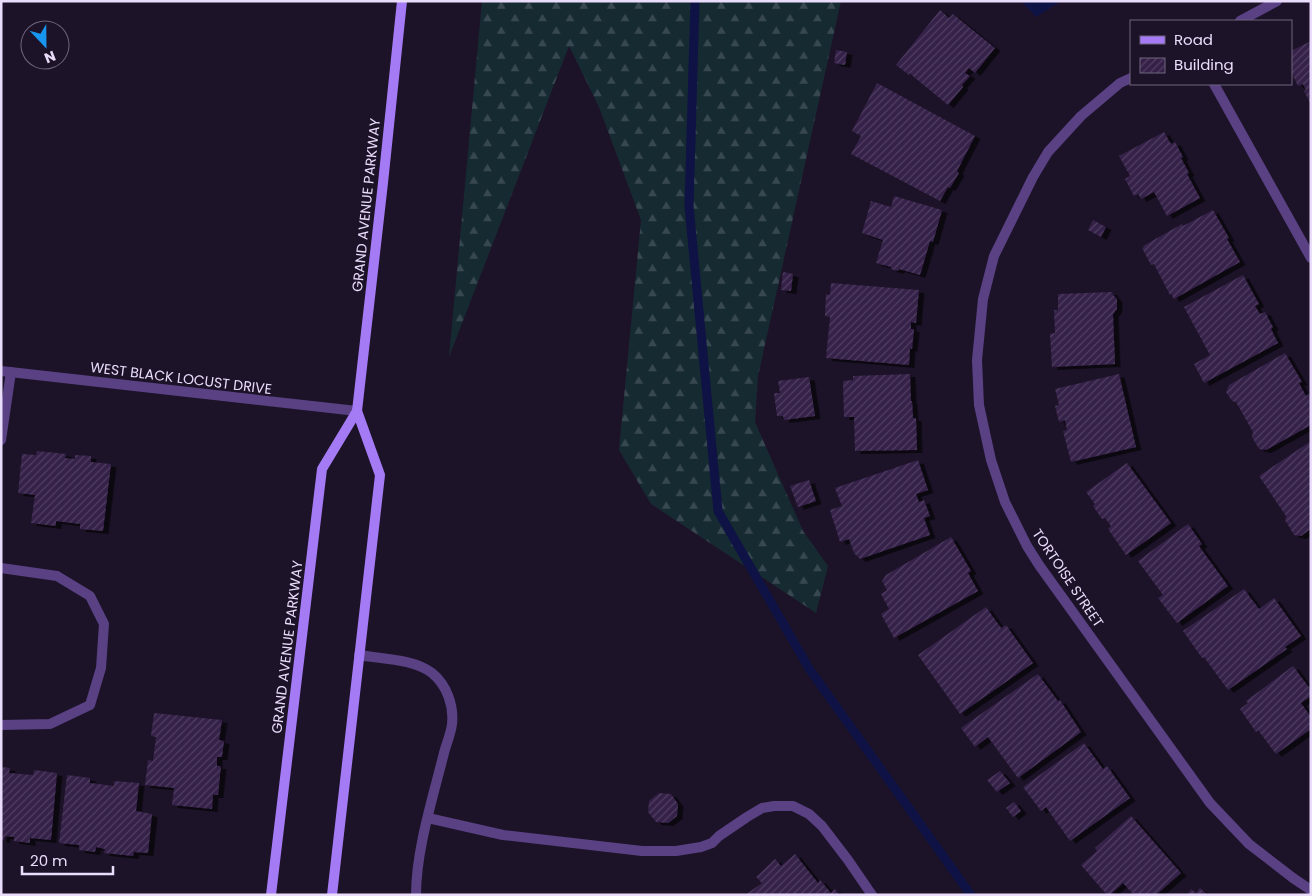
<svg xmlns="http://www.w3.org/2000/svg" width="1312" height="896" viewBox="0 0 1312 896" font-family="Poppins,sans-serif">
	<defs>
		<pattern id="forest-firs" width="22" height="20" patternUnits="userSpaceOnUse" patternTransform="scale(1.25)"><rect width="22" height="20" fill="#162a32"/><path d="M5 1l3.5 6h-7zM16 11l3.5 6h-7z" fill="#384851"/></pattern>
		<pattern id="building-hatch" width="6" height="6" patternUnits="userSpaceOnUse" patternTransform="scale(1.25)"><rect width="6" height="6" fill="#352048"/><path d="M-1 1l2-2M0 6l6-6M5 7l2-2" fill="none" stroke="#524063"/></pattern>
		<filter id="shadow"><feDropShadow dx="5.5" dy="3" stdDeviation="0" flood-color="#0009"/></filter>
	</defs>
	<rect width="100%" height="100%" fill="#1d1329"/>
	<path fill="url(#forest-firs)" d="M482,1H841L758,376L755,422L803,531L828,566L816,613L651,504L619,450L641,220L599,107L569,46L449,357Z"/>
	<path fill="#0f1245" d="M1021,1H1061L1036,17Z"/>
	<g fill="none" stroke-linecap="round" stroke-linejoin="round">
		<path stroke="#0f1245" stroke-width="9" d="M695,1L689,206L718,511L810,670L971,895"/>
	</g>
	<g fill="url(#building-hatch)" filter="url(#shadow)">
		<path d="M940,10L949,18L953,14L995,48L975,73L969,68L965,73L970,76L962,85L963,87L948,105L909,73V75L896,65Z"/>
		<path d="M1311,41V105L1304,91L1306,90L1303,84L1298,86L1291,72V51Z"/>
		<path d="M836,50L847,52L845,65L834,63Z"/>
		<path d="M877,83L975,136L957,171L959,173L950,188L948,187L940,201L851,154L861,136L852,131Z"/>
		<path d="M1164,132L1171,144L1175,142L1183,157L1181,158L1189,173L1187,174L1200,198L1167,216L1154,192L1141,199L1138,194L1134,196L1125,179L1130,176L1119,156Z"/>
		<path d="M894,196L942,210L933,242L930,241L920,275L899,269L898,271L891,269V267L876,263L883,240L862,233L871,201L891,207Z"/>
		<path d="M1213,210L1229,238L1227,239L1240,262L1174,299L1171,294L1170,295L1154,264L1151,265L1142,248L1144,247L1143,246L1182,224L1183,226Z"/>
		<path d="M1093,220L1106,227L1101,237L1088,230Z"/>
		<path d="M783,272L793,274L791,291L781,290Z"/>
		<path d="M1243,275L1259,304L1255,306L1260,314L1265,312L1273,327L1271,329L1278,343L1204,383L1194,364L1210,355L1184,307Z"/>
		<path d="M831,283L919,290L916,323L911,322V329H914L912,349L910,348L909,365L826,358L830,317L825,316L826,294L830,295Z"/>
		<path d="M1112,292L1113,295L1117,299V309L1113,314L1115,364L1052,367L1050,334L1055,333L1054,310H1058V294Z"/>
		<path d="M1285,353L1302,382L1299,383L1306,396L1309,394L1311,397V425L1266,450L1259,449L1252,437L1253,432L1236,402L1232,401L1226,392L1229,385Z"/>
		<path d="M910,374L911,401H912L913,418H916L917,450L855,451L854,417H844L843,381L853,380V376Z"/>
		<path d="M1119,374L1136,447L1071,462L1063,431L1067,430L1065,420L1059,422L1055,406L1059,405L1055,389Z"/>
		<path d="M809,377L815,416L784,420L783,416H777L774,393H780L778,381Z"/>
		<path d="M1311,441V529L1301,536L1294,535L1285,520L1286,516L1259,476Z"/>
		<path d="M37,451L66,454L65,458L75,459V455L91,456V462L111,464L103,531L80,529V524L56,521V526L31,523L35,495L18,493L22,454L36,455Z"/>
		<path d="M918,460L928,490L916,494L919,502L924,500L930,516L924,518L930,535L860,559L854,553L849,539L840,542L830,510L842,506L835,488Z"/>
		<path d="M1127,463L1171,523L1126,555L1108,529L1111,526L1105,518L1102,519L1093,506L1095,504L1086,492Z"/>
		<path d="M809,480L816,501L798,507L790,486Z"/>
		<path d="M1188,524L1202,544L1199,546L1228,586L1177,623L1158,598L1163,595L1138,561Z"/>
		<path d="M951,537L971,571L968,573L978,591L894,638L881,614L889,609L881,594L887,590L882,581L886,575Z"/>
		<path d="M1244,589L1259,609L1274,598L1301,636L1285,647L1287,649L1228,690L1204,657L1202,658L1183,631Z"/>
		<path d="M986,607L1001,628L1006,625L1033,663L960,714L918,655Z"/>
		<path d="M1293,666L1311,690V696L1301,703L1311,717V729L1276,754L1258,730L1256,732L1240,709L1248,703L1246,701Z"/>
		<path d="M1038,674L1058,701L1060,700L1081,732L1018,778L988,737L975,747L961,728Z"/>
		<path d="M154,713L222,720L219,740L224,741L222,757H217V766H221L218,795H213L212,809L172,805L174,788L145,785L148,760L153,761L156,737L151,736Z"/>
		<path d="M1084,743L1103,769L1107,766L1130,798L1070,841L1046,807L1041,811L1023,787Z"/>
		<path d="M1,767L10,768L9,773L33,775L34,770L57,773L51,840L30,838V843L14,841V837L5,836L4,840H1Z"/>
		<path d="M1000,771L1010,783L997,792L987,780Z"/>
		<path d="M67,775L90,778V783L114,786V781L139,783L136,811L152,814L148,853L134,852L133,856L104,853L105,849L96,847L95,852L79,850V845L59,843Z"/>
		<path d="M659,793L671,794L678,804L677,816L668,823L656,822L648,812L649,801Z"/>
		<path d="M1014,802L1021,811L1013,817L1006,808Z"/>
		<path d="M1131,816L1181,873L1156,895H1134L1123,883L1110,895H1107L1081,865L1097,851L1095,848Z"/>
		<path d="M795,854L818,883L820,880L831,893L835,889L839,895H745L762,883L756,877L775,859L781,866Z"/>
		<path d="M1200,888L1208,895H1187L1191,889L1196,893Z"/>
	</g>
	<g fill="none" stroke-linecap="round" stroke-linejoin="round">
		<g stroke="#594184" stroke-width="10">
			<path d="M359,655C382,659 414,659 432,673C447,685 454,706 452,724C451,734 446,744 444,753C433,797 416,850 416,895"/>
			<path d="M428,818L503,835L642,851H676L701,847L712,843L719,836L747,817L762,808L774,806H793L809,814L822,826L848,860L872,895"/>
		</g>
		<g stroke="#594184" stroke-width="10">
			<path d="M1240,21L1277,1"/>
			<path d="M1131,78L1120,83L1081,116L1048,152L1033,177L994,256L983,299L977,360L979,405L991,460L1005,502L1027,546L1039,565L1210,803L1249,844L1293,878L1311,890"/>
			<path d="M1214,84L1311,258"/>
			<path d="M1,440L11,372"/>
			<path d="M1,568L57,576L90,596L104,624L101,668L90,705L50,724L1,725"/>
		</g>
		<path stroke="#594184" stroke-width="10" d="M1,371L357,411"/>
		<g stroke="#a57bf5" stroke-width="10">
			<path d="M271,895L322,469L357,411L383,183L402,1"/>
			<path d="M332,895L380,475L357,411"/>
		</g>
	</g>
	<g text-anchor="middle" stroke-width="4.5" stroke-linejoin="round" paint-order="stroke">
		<g font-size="14" fill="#eaddfc" stroke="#1d1329">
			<text transform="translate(366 205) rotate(-84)" y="5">GRAND AVENUE PARKWAY</text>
			<text transform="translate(181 378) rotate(7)" y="5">WEST BLACK LOCUST DRIVE</text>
			<text transform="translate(1068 578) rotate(56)" y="5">TORTOISE STREET</text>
			<text transform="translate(287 647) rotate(-83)" y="5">GRAND AVENUE PARKWAY</text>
		</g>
	</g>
	<rect width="1312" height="896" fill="none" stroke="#eaddfc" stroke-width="5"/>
	<rect x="1130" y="20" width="162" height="65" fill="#1d1329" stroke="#6f647d"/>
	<rect x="1140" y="36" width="25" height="8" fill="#a57bf5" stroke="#6f647d"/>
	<text x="1174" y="45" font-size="15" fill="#eaddfc">Road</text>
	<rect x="1140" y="58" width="25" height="15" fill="url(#building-hatch)" stroke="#6f647d"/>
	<text x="1174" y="70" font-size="15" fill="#eaddfc">Building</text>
	<g transform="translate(45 45) rotate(158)"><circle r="24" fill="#1d1329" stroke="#6f647d"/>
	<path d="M0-4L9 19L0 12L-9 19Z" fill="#1895ee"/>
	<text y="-8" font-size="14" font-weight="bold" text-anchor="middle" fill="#eaddfc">N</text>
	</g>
	<path d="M22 866v8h91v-8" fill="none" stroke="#eaddfc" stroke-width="2.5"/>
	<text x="30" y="866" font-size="15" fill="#eaddfc" stroke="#1d1329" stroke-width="4" paint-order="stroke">20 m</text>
</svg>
